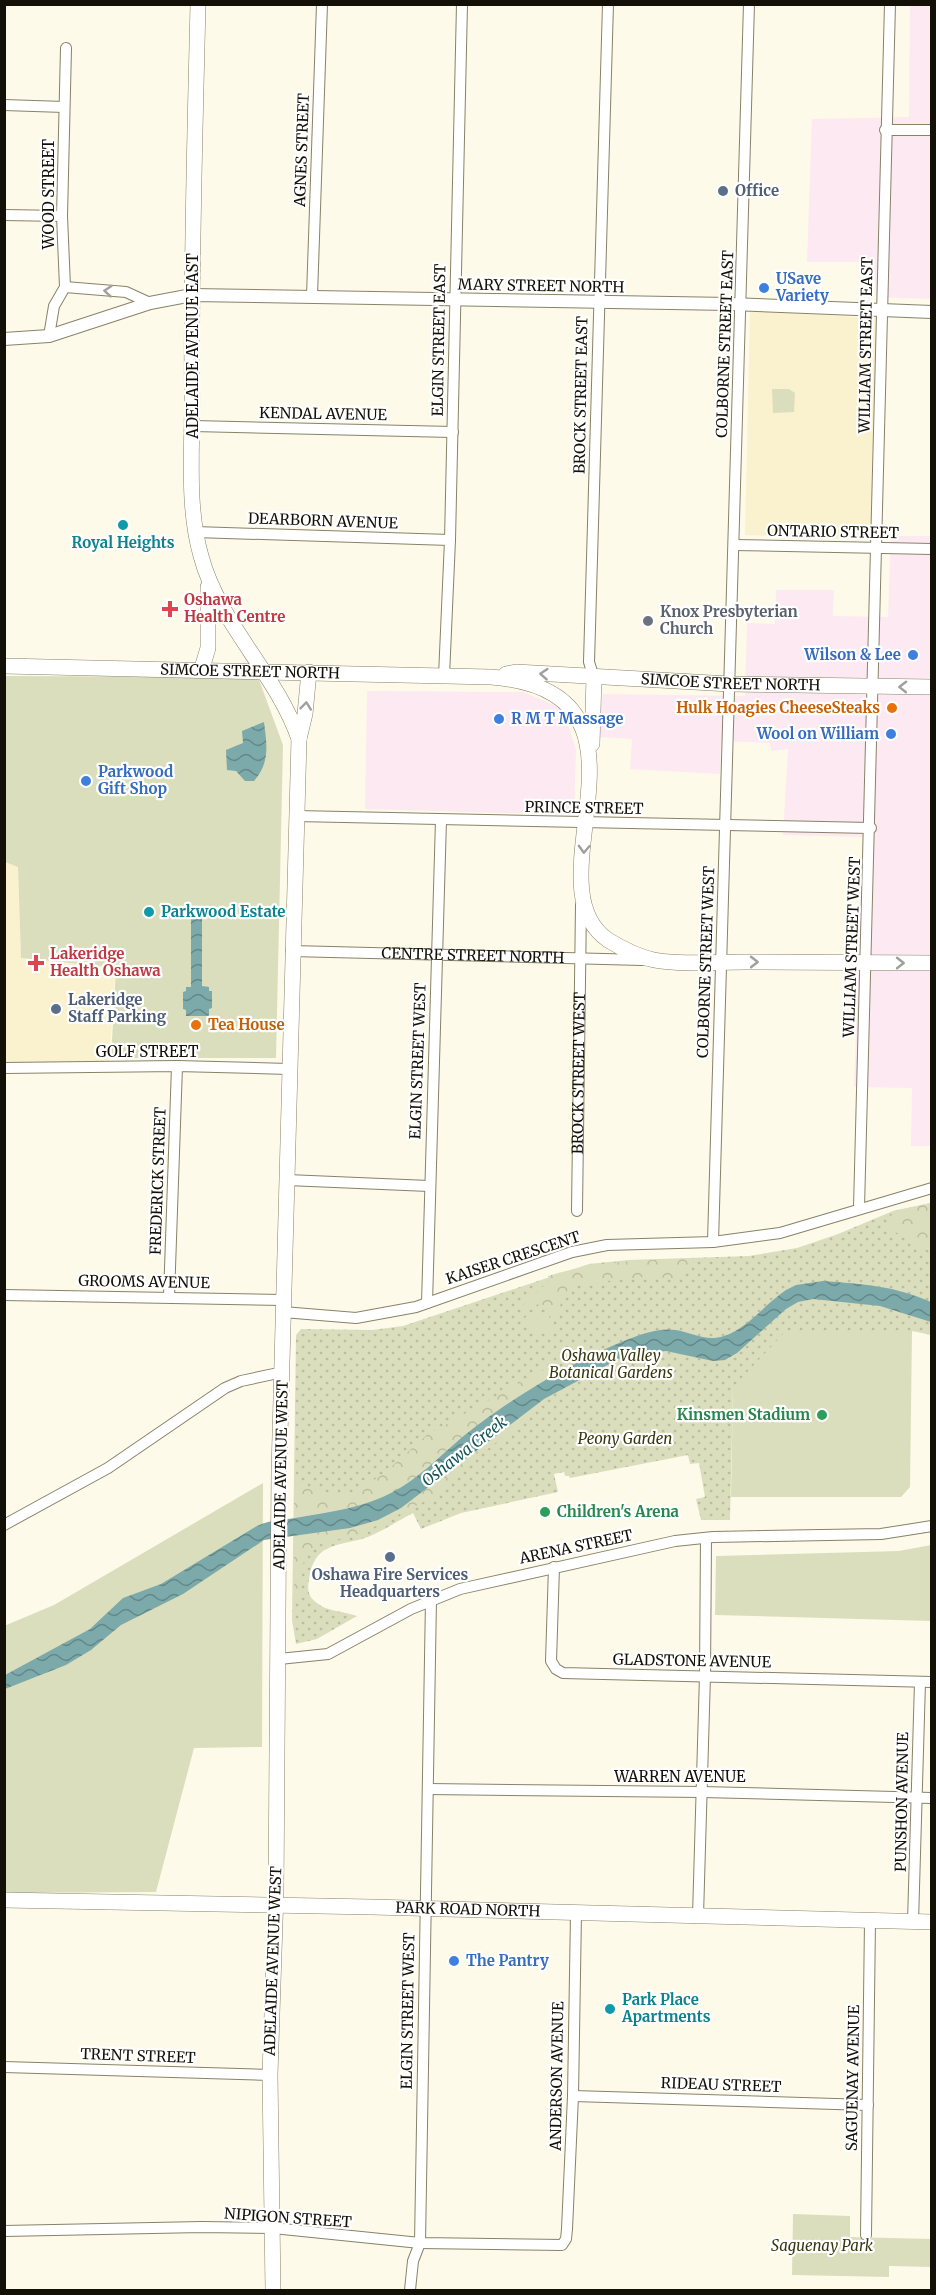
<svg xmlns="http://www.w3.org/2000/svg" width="936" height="2295" viewBox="0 0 936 2295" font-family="Merriweather,serif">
	<defs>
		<pattern id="grass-dots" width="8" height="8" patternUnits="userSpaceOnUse" patternTransform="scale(1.5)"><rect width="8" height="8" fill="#dbdebc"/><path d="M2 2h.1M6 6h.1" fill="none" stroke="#bbbda0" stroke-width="1.8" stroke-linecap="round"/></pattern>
		<pattern id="forest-crowns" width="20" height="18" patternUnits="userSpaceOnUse" patternTransform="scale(1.5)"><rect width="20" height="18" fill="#dbdebc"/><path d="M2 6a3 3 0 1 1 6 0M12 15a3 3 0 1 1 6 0" fill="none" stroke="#bbbda0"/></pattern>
		<pattern id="water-waves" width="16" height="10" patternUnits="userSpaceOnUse" patternTransform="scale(1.5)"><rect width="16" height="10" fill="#7ca9aa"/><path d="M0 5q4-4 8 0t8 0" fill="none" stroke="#648888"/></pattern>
	</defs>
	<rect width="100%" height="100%" fill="#fefae9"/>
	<g fill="#fde9f1">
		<path d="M910,5H931V299L876,297L874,262H807L812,119L909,117Z"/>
		<path d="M891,536H931V1146H911L912,1088L854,1087L863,837L783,835L788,749L771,751L770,743L721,741L720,774L630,769L632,739L597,737L603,694L745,696L747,623L775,624L776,590H834L833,616L888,617Z"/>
		<path d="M367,691L523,692L563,709L576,750L574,815L365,809Z"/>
	</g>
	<g fill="#faf2ce">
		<path d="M750,311L879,318L873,540L745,535Z"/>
		<path d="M4,862L18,866L21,958L116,968L109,1064H5Z"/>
	</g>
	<path fill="url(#grass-dots)" d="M931,1203V1335L912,1331L733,1387L730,1520H701L696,1499L705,1497L699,1463L690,1464L688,1455L570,1478L569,1476H565L564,1472L554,1474L558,1492L461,1513L421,1529L413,1513C397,1521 379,1534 362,1539C334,1546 314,1545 309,1579C307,1589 308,1597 317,1603C328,1612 344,1611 357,1616L317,1639L296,1644L292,1620L296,1335L301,1329L372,1330L403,1326L589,1264L628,1260L749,1256L797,1248L838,1234L893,1211Z"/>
	<g fill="url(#forest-crowns)">
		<path d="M931,1203H932L931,1252L890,1229L888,1224L893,1211Z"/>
		<path d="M691,1259L685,1275L677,1280L653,1276L579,1284L568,1289L556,1314L540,1303L527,1311H520L527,1300L548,1282V1276C596,1261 641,1260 691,1259Z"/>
		<path d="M561,1360L546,1400L529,1417L467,1465L437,1495L364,1532L314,1546L304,1559L299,1599L294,1595V1482L331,1495H349L382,1475L428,1434Z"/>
	</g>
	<g fill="#dbdebc">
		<path d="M772,389H789L795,393L794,412L773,413Z"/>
		<path d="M4,676L258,677L283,745L276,1058H111L116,968L21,958L18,867L5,862Z"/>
		<path d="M538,1311L549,1315L552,1332C540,1333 528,1331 524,1318Z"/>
		<path d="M912,1331L910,1487L901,1497H731L733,1387L785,1332Z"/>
		<path d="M263,1483L262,1747L194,1748L156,1892L5,1893L4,1626L54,1605Z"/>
		<path d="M931,1545V1621L715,1615L716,1556L899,1551Z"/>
		<path d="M793,2214L850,2216V2237L931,2239V2267L889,2266V2277L792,2275Z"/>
	</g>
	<g fill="url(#water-waves)">
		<path d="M264,722C267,745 270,763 254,781H245L236,771L227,770L226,750L243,743L242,731Z"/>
		<path d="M191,915H202V986L209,987V991H212V1008L209,1009V1016H186V1010L183,1009V992L186,991V987H191Z"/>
		<path d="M823,1281C862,1284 896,1286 931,1302V1322L880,1306L813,1299L798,1302L786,1309L737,1353L725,1360L713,1361L666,1351L626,1355L544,1399L401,1508L378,1520L350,1528L264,1540L183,1594L121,1625L91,1650L66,1665L5,1689V1675L90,1629L123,1598L161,1584L257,1526C272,1519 286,1520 301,1517C332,1512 365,1507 393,1492C419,1478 438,1458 460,1439C502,1404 568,1364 619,1343C635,1336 658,1327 676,1330C693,1333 706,1342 724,1336C748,1328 765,1304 786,1290L796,1285Z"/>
	</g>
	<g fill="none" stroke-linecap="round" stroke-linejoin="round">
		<g stroke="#888269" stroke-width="12">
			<g id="minor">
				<path d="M4,105L64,107"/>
				<path d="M885,130H932"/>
				<path d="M4,215L62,216"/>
				<path d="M65,287L126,292L150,303"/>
				<path d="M312,296L322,4"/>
				<path d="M49,336L54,306L65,287L62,216L66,48"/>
				<path d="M193,426L453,432"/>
				<path d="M195,532L450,540"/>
				<path d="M734,545L932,549"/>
				<path d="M444,676L450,540L462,4"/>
				<path d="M594,678L589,662L608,4"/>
				<path d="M296,816L871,828"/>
				<path id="s1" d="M291,951L642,960"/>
				<path d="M4,1068L177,1066L289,1069"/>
				<path d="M287,1180L429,1186"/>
				<path d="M859,1208L890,4"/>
				<path id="s2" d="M577,1211L581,905"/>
				<path d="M713,1242L749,4"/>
				<path d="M4,1295L283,1300"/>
				<path d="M169,1297L177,1066"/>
				<path d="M427,1303L441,820"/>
				<path d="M283,1312L356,1318L416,1307L572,1252L607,1245L713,1242L780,1233L932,1188"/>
				<path d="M4,1525L108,1468L225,1388L241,1381L283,1372"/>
				<path d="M554,1567L551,1661L556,1669L563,1673L932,1682"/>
				<path d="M279,1659L328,1654L411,1609L460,1589L675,1541L713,1537L881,1534L932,1526"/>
				<path d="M428,1789L702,1792L932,1798"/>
				<path d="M698,1916L705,1675L706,1538"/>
				<path d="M913,1922L920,1682"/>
				<path d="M4,2067L270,2075"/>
				<path d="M573,2096L868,2105"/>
				<path d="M4,2231L202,2227L273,2228L420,2243L562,2245L566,2239L567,2229L573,2096L576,1913"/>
				<path d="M866,2235L870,1921"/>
				<path d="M410,2290L413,2261L420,2243L431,1599"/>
			</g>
		</g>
		<g stroke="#888269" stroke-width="14">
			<path id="tertiary" d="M4,339L49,336L150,303L192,295L730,304L932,312"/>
		</g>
		<g stroke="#888269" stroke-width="16">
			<g id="secondary">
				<path d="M198,4C195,133 191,261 192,389C193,444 186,504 201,556C219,624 276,673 299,739L279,1472L276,1892L270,2075L273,2290"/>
				<path id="s3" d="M4,666L491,677C678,692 525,883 608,940C621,948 639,957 654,960C682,965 716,962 745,962C807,962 869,963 932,963"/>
				<path d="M202,668L208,648V587"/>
				<path id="s4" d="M506,674L516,672L730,684L932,687"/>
				<path d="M299,739L305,714L309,672"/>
				<path d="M592,744L594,678"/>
				<path id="s5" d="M4,1900L372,1907L932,1922"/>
			</g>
		</g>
		<use href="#minor" stroke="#fff" stroke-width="10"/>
		<use href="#tertiary" stroke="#fff" stroke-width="12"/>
		<use href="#secondary" stroke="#fff" stroke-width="15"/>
	</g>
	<defs><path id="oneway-chevron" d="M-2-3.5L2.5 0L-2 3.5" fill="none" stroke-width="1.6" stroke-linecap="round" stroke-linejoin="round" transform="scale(1.5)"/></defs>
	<g stroke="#a09f9c">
		<use href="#oneway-chevron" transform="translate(108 291) rotate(-175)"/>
		<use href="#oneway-chevron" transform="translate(544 674) rotate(-176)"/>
		<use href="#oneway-chevron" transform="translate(903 687) rotate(-179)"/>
		<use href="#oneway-chevron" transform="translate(306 706) rotate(-84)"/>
		<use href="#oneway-chevron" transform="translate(584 849) rotate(92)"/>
		<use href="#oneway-chevron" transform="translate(754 962)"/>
		<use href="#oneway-chevron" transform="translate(900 963)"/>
	</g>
	<g fill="#5c6f8a" stroke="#fff" stroke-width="2">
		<circle cx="723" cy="191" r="6"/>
		<circle cx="56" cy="1009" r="6"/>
		<circle cx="390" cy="1557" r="6"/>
	</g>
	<g fill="#3f7fe0" stroke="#fff" stroke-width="2">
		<circle cx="764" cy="288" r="6"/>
		<circle cx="913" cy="655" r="6"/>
		<circle cx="499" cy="719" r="6"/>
		<circle cx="891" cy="734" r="6"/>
		<circle cx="86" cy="781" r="6"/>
		<circle cx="454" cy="1961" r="6"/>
	</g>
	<g fill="#0f9aa8" stroke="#fff" stroke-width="2">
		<circle cx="123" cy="525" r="6"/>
		<circle cx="149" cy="912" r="6"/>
		<circle cx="610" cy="2009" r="6"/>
	</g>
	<g fill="#e0444e" stroke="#fff" stroke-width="2">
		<path d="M167 600h6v6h6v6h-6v6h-6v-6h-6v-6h6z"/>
		<path d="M33 954h6v6h6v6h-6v6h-6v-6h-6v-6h6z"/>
	</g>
	<circle fill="#6b7280" stroke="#fff" stroke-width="2" cx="648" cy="621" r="6"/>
	<g fill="#e8710a" stroke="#fff" stroke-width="2">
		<circle cx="892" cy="708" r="6"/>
		<circle cx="196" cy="1025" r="6"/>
	</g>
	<g fill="#2e9e5b" stroke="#fff" stroke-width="2">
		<circle cx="822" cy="1415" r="6"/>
		<circle cx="545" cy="1512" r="6"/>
	</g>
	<g text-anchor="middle" stroke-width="4.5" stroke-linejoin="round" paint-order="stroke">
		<g font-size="15" fill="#121007" stroke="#fff">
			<text transform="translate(302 150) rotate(-88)" y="5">AGNES STREET</text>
			<text transform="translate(49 194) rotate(-90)" y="5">WOOD STREET</text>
			<text transform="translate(541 286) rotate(1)" y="5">MARY STREET NORTH</text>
			<text transform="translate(439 340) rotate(-89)" y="5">ELGIN STREET EAST</text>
			<text transform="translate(725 344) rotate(-88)" y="5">COLBORNE STREET EAST</text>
			<text transform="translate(866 345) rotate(-89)" y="5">WILLIAM STREET EAST</text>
			<text transform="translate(193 346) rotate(-90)" y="5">ADELAIDE AVENUE EAST</text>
			<text transform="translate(581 395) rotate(-89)" y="5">BROCK STREET EAST</text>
			<text transform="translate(323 414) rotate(1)" y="5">KENDAL AVENUE</text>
			<text transform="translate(323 521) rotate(2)" y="5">DEARBORN AVENUE</text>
			<text transform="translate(833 532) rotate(1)" y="5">ONTARIO STREET</text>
			<text dy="5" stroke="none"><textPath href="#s3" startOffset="246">SIMCOE STREET NORTH</textPath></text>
			<text dy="5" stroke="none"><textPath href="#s4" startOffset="225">SIMCOE STREET NORTH</textPath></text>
			<text transform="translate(584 808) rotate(1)" y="5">PRINCE STREET</text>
			<text transform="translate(852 947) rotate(-88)" y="5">WILLIAM STREET WEST</text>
			<text dy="5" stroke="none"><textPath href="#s1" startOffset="182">CENTRE STREET NORTH</textPath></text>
			<text transform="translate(706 962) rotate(-88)" y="5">COLBORNE STREET WEST</text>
			<text x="147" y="1057">GOLF STREET</text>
			<text transform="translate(418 1061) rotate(-88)" y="5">ELGIN STREET WEST</text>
			<text dy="5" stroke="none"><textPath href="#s2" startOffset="138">BROCK STREET WEST</textPath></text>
			<text transform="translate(158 1181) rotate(-88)" y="5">FREDERICK STREET</text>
			<text transform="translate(513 1258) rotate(-18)" y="5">KAISER CRESCENT</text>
			<text transform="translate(144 1282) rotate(1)" y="5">GROOMS AVENUE</text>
			<text transform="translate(281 1475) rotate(-89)" y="5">ADELAIDE AVENUE WEST</text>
			<text transform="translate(576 1547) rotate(-12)" y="5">ARENA STREET</text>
			<text transform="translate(692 1661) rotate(1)" y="5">GLADSTONE AVENUE</text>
			<text x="680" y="1782">WARREN AVENUE</text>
			<text transform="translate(902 1802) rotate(-89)" y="5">PUNSHON AVENUE</text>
			<text dy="5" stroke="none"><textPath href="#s5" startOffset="464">PARK ROAD NORTH</textPath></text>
			<text transform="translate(273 1961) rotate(-88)" y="5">ADELAIDE AVENUE WEST</text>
			<text transform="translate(408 2011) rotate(-89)" y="5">ELGIN STREET WEST</text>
			<text transform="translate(138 2056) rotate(2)" y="5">TRENT STREET</text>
			<text transform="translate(557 2076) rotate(-89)" y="5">ANDERSON AVENUE</text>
			<text transform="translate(853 2078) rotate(-89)" y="5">SAGUENAY AVENUE</text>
			<text transform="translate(721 2085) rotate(2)" y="5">RIDEAU STREET</text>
			<text transform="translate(288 2218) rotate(4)" y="5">NIPIGON STREET</text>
		</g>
		<g font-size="15" font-weight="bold" fill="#4e5e75" stroke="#fff" text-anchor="start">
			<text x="735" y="196">Office</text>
			<text x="68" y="1005">Lakeridge<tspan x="68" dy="17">Staff Parking</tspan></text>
			<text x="390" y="1580" text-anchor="middle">Oshawa Fire Services<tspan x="390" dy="17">Headquarters</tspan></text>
		</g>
		<g font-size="15" font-weight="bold" fill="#366cbe" stroke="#fff" text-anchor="start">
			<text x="776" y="284">USave<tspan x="776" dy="17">Variety</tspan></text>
			<text x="901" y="660" text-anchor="end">Wilson &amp; Lee</text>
			<text x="511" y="724">R M T Massage</text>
			<text x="879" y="739" text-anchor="end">Wool on William</text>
			<text x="98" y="777">Parkwood<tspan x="98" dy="17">Gift Shop</tspan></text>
			<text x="466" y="1966">The Pantry</text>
		</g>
		<g font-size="15" font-weight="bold" fill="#0d838f" stroke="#fff" text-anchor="start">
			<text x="123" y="548" text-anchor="middle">Royal Heights</text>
			<text x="161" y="917">Parkwood Estate</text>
			<text x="622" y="2005">Park Place<tspan x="622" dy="17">Apartments</tspan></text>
		</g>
		<g font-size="15" font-weight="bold" fill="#be3a42" stroke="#fff" text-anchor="start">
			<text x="184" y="605">Oshawa<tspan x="184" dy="17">Health Centre</tspan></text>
			<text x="50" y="959">Lakeridge<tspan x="50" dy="17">Health Oshawa</tspan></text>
		</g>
		<g font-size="15" font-weight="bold" fill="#5b616d" stroke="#fff" text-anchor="start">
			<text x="660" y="617">Knox Presbyterian<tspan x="660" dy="17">Church</tspan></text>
		</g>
		<g font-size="15" font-weight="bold" fill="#c56008" stroke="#fff" text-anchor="end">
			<text x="880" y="713">Hulk Hoagies CheeseSteaks</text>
			<text x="208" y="1030" text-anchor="start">Tea House</text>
		</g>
		<g font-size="15" font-style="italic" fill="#37380d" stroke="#fff">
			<text x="611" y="1361">Oshawa Valley<tspan x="611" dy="17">Botanical Gardens</tspan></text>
			<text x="625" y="1444">Peony Garden</text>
			<text x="822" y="2251">Saguenay Park</text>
		</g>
		<g font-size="15" font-weight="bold" fill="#27864d" stroke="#fff" text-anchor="end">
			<text x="810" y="1420">Kinsmen Stadium</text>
			<text x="557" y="1517" text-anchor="start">Children's Arena</text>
		</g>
		<g font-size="16" font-style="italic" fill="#155657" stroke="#fff">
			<text transform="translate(464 1451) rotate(-38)" y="6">Oshawa Creek</text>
		</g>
	</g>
	<rect width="936" height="2295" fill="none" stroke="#121007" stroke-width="12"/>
</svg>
